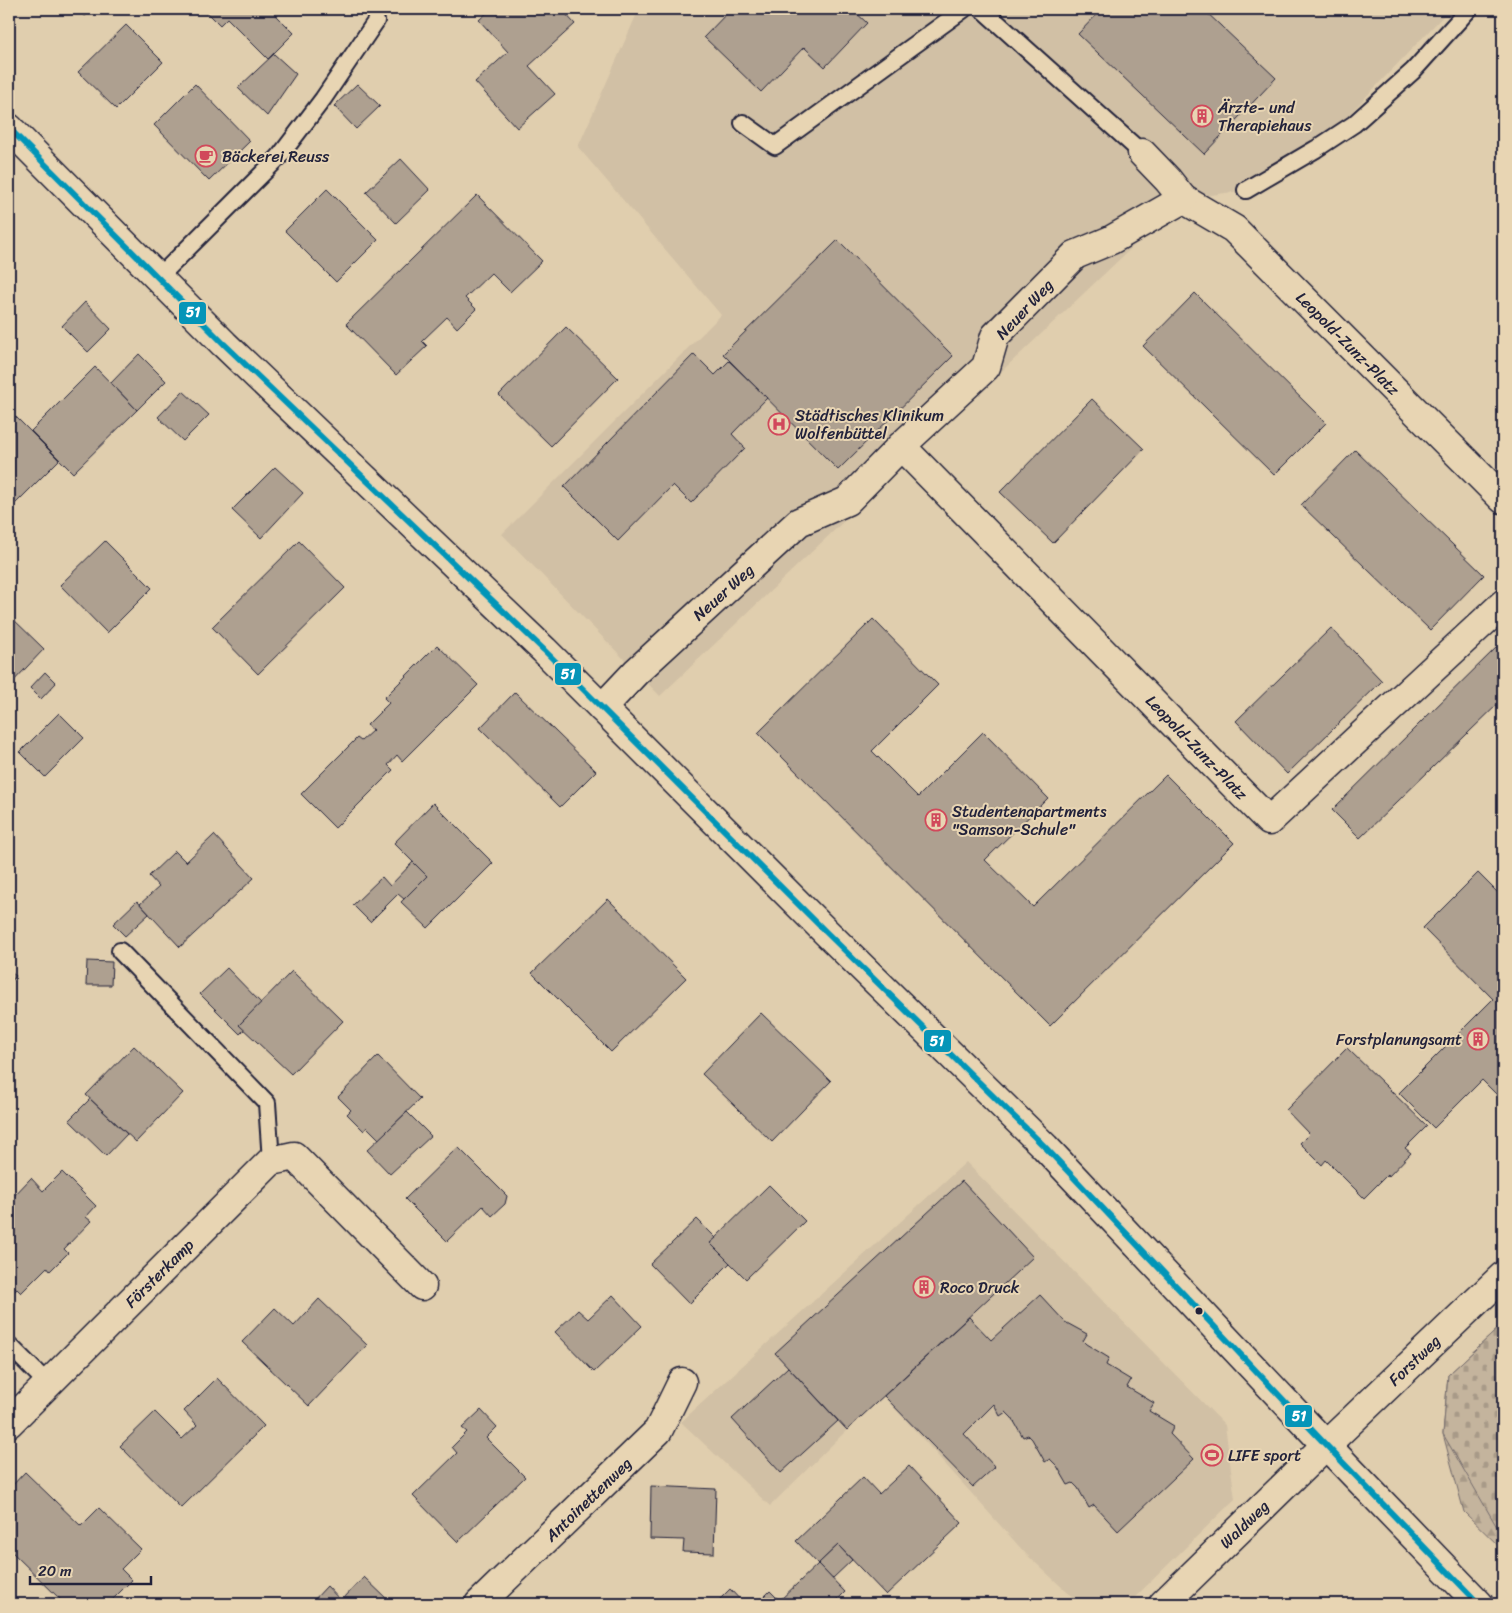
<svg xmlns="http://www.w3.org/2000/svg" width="1512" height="1613" viewBox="0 0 1512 1613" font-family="Sriracha,sans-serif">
	<defs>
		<pattern id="forest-firs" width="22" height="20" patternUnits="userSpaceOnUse" patternTransform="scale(1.25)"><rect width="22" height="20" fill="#c4b49d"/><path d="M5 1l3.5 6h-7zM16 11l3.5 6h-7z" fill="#a89a88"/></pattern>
		<pattern id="cemetery-stones" width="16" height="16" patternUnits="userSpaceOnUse" patternTransform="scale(1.25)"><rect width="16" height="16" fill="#c4b49d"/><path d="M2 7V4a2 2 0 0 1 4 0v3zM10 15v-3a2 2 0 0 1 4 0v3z" fill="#a89a88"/></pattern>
	</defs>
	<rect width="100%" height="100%" fill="#e0ceae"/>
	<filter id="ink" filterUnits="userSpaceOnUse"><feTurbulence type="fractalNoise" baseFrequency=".02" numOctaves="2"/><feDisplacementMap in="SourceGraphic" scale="10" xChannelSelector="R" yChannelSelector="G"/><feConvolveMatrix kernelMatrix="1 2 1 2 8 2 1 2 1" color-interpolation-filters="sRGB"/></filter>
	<g filter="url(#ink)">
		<g fill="#d1c0a5">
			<path d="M639,9H1450L1316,149L1246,190L1183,199L660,696L502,534L721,315L578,147Z"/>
			<path d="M966,1162L1225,1425L1235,1499L1128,1604H1080L1026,1554L884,1396L847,1430L770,1506L681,1422Z"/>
		</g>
		<path fill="url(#forest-firs)" stroke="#736b6c" d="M1503,1324V1550L1464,1512L1443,1434L1448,1375Z"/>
		<path fill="url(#cemetery-stones)" stroke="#736b6c" d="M1503,1324V1533L1497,1527L1443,1434L1448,1375Z"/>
		<g fill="#aea090" stroke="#22223b">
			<path d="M79,9H93L85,16Z"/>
			<path d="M204,9H270L294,33L268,59L227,18L220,25Z"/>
			<path d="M491,9H561L575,24L529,66L555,94L517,128L475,82L508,52L479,20Z"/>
			<path d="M731,9H852L867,23L825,67L804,47L761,92L704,37Z"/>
			<path d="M1102,9H1203L1276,78L1204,154L1078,34Z"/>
			<path d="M126,25L163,62L116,109L78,72Z"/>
			<path d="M274,54L296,74L267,116L238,88Z"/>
			<path d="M195,84L250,141L209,181L154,125Z"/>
			<path d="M357,84L380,106L356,129L334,106Z"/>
			<path d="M401,159L430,190L396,223L366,192Z"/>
			<path d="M327,189L378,240L336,282L285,231Z"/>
			<path d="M477,195L542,261L510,292L491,273L465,298L476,309L457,328L447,317L422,341L427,346L396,375L346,324Z"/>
			<path d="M838,240L953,356L838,470L723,354Z"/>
			<path d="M1195,293L1326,423L1274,475L1143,346Z"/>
			<path d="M85,302L111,329L88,352L62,326Z"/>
			<path d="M566,327L618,378L551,446L499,395Z"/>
			<path d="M139,354L166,381L137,410L111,383Z"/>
			<path d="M694,354L715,375L729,361L767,398L732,434L745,448L691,503L673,485L618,541L564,487Z"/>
			<path d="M95,367L137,410L73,473L31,431Z"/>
			<path d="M183,391L209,415L183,441L158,417Z"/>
			<path d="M1092,399L1144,449L1053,543L1000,492Z"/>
			<path d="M14,415L59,460L9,510V421Z"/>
			<path d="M1355,450L1484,575L1430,630L1301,505Z"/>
			<path d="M275,467L303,493L261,538L232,510Z"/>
			<path d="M105,541L152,588L107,633L60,585Z"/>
			<path d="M299,541L345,588L258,674L212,627Z"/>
			<path d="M9,615L44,649L9,686Z"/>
			<path d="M873,619L938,685L872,751L918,797L983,732L1048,798L985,860L1033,907L1166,775L1234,843L1050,1026L758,733Z"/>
			<path d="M1331,628L1382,681L1287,774L1236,721Z"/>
			<path d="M1503,641V699L1360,838L1332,810Z"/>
			<path d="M437,645L478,685L402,761L397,755L388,765L393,770L335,828L301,794L357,738L361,741L373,730L367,725L389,703L384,698Z"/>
			<path d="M45,672L56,683L41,699L30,688Z"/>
			<path d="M515,692L596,771L560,807L480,728Z"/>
			<path d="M59,713L84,738L45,777L20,752Z"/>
			<path d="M433,803L493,863L428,928L401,902L427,876L394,843Z"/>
			<path d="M214,835L254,878L180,947L140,904L159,887L149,876L175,851L186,862Z"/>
			<path d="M413,862L427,876L404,899L398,894L370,922L353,905L382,877L390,886Z"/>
			<path d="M1478,873L1503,898V1101L1482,1080L1434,1128L1399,1093L1493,999L1423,928Z"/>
			<path d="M608,899L686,978L611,1052L532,973Z"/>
			<path d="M137,901L149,914L125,936L113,924Z"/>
			<path d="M87,961L112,962L111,985H86Z"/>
			<path d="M227,968L261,1003L239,1025L245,1029L240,1034L200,994Z"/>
			<path d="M9,969L16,976L9,984Z"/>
			<path d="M292,971L343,1021L291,1074L239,1025Z"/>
			<path d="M761,1013L831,1081L772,1142L702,1074Z"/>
			<path d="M134,1046L183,1093L136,1142L86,1095Z"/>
			<path d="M1347,1048L1427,1126L1405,1148L1411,1153L1388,1177L1387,1175L1364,1198L1326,1160L1322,1165L1300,1143L1309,1134L1286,1110Z"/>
			<path d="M378,1056L420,1099L379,1139L367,1127L364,1131L347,1114L351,1110L338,1097Z"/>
			<path d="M90,1099L127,1134L106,1156L69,1120Z"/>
			<path d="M407,1112L431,1136L390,1174L367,1150Z"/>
			<path d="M458,1147L507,1196L505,1204L492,1216L483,1206L447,1241L405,1199Z"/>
			<path d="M62,1172L96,1206L86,1217L91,1221L64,1249L68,1253L50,1271L47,1267L21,1293L9,1281V1201L31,1178L43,1191Z"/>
			<path d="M962,1181L1033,1257L847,1430L775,1353Z"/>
			<path d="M769,1185L805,1221L746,1279L710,1243Z"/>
			<path d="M697,1219L716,1238L710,1243L730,1263L689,1304L650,1264Z"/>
			<path d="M9,1281L17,1289L9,1297Z"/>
			<path d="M613,1295L642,1326L594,1372L555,1332L578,1310L588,1319Z"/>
			<path d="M1040,1295L1065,1322L1087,1334L1083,1341L1086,1344L1109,1358L1106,1365L1131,1380L1127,1387L1154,1403L1149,1411L1174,1426L1170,1434L1194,1459L1118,1531L1094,1505L1089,1508L1078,1488L1073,1483L1068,1485L1057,1466L1050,1459L1045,1462L1032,1439L1028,1435L1023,1437L1012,1418L1006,1412L1000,1416L994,1404L964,1434L995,1467L973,1487L884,1396L969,1317L991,1340Z"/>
			<path d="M319,1299L367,1345L309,1406L242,1342L275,1308L294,1326Z"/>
			<path d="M788,1367L838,1421L781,1473L732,1419Z"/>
			<path d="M217,1378L264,1426L181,1508L120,1446L155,1412L182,1439L197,1425L184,1411Z"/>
			<path d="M481,1410L497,1427L486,1438L525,1477L458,1542L413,1496L457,1453L452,1447L467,1432L462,1428Z"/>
			<path d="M909,1466L962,1523L886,1595L838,1545L818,1564L796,1541L863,1477L879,1494Z"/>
			<path d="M25,1472L81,1526L99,1508L141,1549L121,1569L132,1580L108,1604H65L9,1549V1489Z"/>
			<path d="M651,1486L716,1489L714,1553L683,1552L684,1540L650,1539Z"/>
			<path d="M838,1545L852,1560L832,1579L818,1564Z"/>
			<path d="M818,1564L845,1592L833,1604H783L779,1601Z"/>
			<path d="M364,1577L389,1601L385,1604H316L313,1601L327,1586L341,1601Z"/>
			<path d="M730,1589L744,1604H715Z"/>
			<path d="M770,1591L783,1604H757Z"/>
		</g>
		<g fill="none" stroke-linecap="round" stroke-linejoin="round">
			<g stroke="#22223b" stroke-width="20">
				<g id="service">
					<path d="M982,9L1142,153"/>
					<path d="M743,123L775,146L964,9"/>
					<path d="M1246,190L1316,149L1354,124L1413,71L1469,9"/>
					<path d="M158,278L279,157L323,99L376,21"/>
					<path d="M120,951L267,1103L271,1161"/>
					<path d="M9,1345L48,1384"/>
				</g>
			</g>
			<g stroke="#22223b" stroke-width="31">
				<g id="minor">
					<path d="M1183,199L1234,229L1503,499"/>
					<path d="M901,446L1269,821L1503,604"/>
					<path d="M602,708L636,672L799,522L847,501L901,446L986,367L995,336L1075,255L1111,240L1183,199L1168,180L1142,153"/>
					<path d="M9,1423L271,1161L294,1156L422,1286"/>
					<path d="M479,1604L658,1431L682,1382"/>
					<path d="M1163,1604L1326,1445L1503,1276"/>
				</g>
			</g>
			<g stroke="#22223b" stroke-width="31">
				<path id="primary" d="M9,128L224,344L544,650L827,933L1045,1147L1326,1445L1479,1604"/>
			</g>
			<use href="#service" stroke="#e8d5b3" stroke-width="16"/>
			<use href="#minor" stroke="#e8d5b3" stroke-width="28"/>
			<use href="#primary" stroke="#e8d5b3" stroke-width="28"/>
			<g stroke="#e8d5b3" stroke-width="10">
				<path id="bus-1" d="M9,128L224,344L544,650L827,933L1045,1147L1326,1445L1479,1604"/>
			</g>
			<use href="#bus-1" stroke="#0595b8" stroke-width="6"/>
		</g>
	</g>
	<defs>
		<g id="building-ring" transform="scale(1.125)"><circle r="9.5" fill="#e8d5b3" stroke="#d1495b" stroke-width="1.5"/><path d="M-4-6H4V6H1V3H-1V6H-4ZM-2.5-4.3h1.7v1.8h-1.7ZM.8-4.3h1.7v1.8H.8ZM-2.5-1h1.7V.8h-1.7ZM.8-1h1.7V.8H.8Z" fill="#d1495b"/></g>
		<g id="cafe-ring" transform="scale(1.125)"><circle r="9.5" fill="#e8d5b3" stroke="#d1495b" stroke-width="1.5"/><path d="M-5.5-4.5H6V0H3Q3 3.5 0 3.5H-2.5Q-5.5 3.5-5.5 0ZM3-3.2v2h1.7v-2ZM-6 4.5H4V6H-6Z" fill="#d1495b"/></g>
		<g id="hospital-ring" transform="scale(1.125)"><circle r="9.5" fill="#e8d5b3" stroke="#d1495b" stroke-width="1.5"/><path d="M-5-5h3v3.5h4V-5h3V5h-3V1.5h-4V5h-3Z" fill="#d1495b"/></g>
		<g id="stadium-ring" transform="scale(1.125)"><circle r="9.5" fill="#e8d5b3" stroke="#d1495b" stroke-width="1.5"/><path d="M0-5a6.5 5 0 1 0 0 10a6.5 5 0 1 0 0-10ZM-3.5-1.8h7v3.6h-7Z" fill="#d1495b"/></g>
	</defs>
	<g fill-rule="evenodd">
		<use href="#building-ring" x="1202" y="116"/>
		<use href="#cafe-ring" x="206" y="156"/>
		<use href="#hospital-ring" x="779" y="424"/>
		<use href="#building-ring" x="936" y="820"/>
		<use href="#building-ring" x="1478" y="1039"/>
		<use href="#building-ring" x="924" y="1287"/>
		<use href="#stadium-ring" x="1212" y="1455"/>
	</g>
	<circle fill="#22223b" stroke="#e8d5b3" stroke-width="2" cx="1199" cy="1311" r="4.5"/>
	<g text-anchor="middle" stroke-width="4" stroke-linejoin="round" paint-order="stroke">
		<g font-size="16" fill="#22223b" stroke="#e8d5b3" text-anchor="start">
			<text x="1218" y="113">Ärzte- und<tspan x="1218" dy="18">Therapiehaus</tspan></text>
			<text x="222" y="162">Bäckerei Reuss</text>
			<text x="795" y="421">Städtisches Klinikum<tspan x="795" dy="18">Wolfenbüttel</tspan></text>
			<text x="952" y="817">Studentenapartments<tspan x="952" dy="18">"Samson-Schule"</tspan></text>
			<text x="1462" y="1045" text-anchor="end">Forstplanungsamt</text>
			<text x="940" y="1293">Roco Druck</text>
			<text x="1228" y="1461">LIFE sport</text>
		</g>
		<g font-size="16" fill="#22223b" stroke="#e8d5b3">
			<text transform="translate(1024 309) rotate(-47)" y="6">Neuer Weg</text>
			<text transform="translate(1348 343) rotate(45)" y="6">Leopold-Zunz-Platz</text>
			<text transform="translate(723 592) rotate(-42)" y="6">Neuer Weg</text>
			<text transform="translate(1197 747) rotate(46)" y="6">Leopold-Zunz-Platz</text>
			<text transform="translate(159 1273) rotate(-45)" y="6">Försterkamp</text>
			<text transform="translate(1414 1360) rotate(-44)" y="6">Forstweg</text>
			<text transform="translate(588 1499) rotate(-44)" y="6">Antoinettenweg</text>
			<text transform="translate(1244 1524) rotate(-44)" y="6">Waldweg</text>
		</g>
	</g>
	<g stroke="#e8d5b3" stroke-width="2">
		<rect x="178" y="301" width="29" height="24" rx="5" fill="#0595b8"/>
		<rect x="554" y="662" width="28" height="24" rx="5" fill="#0595b8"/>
		<rect x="923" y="1029" width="29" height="24" rx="5" fill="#0595b8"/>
		<rect x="1284" y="1404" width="29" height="24" rx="5" fill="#0595b8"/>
	</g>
	<g font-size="14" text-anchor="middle" font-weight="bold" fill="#fff">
		<text x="193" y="317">51</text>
		<text x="568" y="679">51</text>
		<text x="937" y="1046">51</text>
		<text x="1299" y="1421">51</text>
	</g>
	<rect width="1512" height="1613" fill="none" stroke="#e8d5b3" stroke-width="30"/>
	<rect x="15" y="15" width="1482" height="1583" fill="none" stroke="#22223b" stroke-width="2" filter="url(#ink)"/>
	<path d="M30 1576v8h121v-8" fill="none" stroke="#22223b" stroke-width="2.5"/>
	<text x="38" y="1576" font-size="15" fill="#22223b" stroke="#e8d5b3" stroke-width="4" paint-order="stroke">20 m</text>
</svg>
